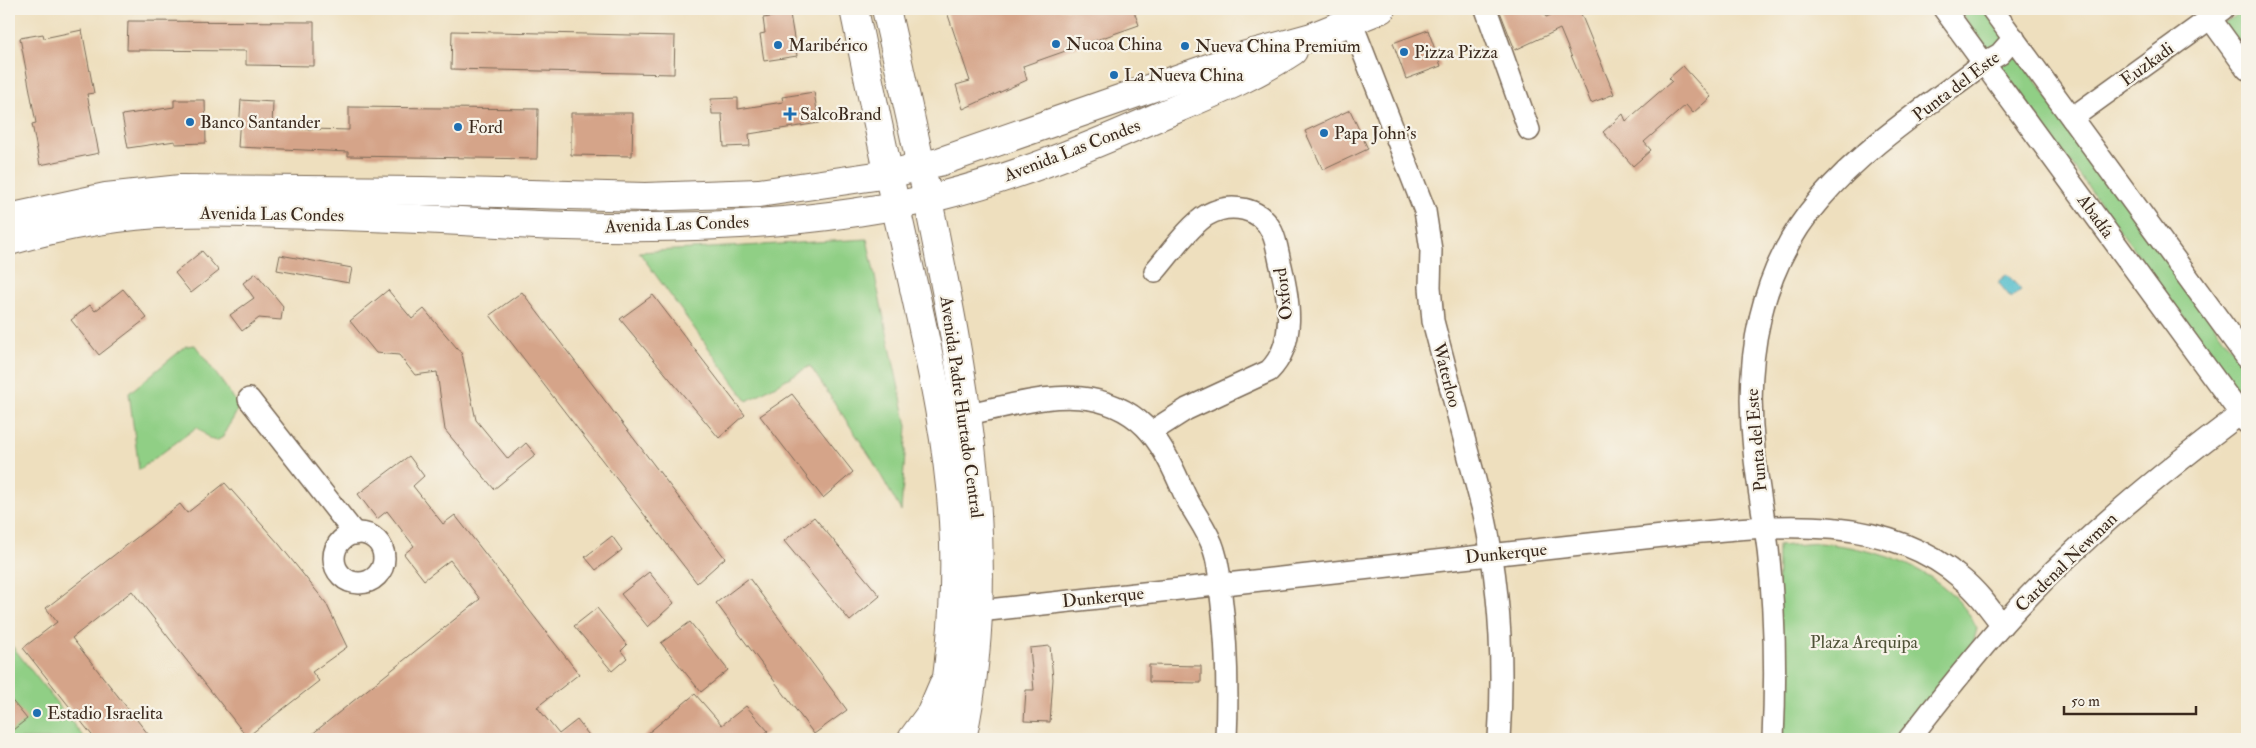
<svg xmlns="http://www.w3.org/2000/svg" width="2256" height="748" viewBox="0 0 2256 748" font-family="'IM FELL Double Pica',serif">
	<rect width="100%" height="100%" fill="#f7f3e8"/>
	<filter id="ink" filterUnits="userSpaceOnUse"><feTurbulence type="fractalNoise" baseFrequency=".02" numOctaves="2"/><feDisplacementMap in="SourceGraphic" scale="10" xChannelSelector="R" yChannelSelector="G"/><feConvolveMatrix kernelMatrix="1 2 1 2 8 2 1 2 1" color-interpolation-filters="sRGB"/></filter>
	<filter id="wash" filterUnits="userSpaceOnUse"><feTurbulence type="fractalNoise" baseFrequency=".0096" numOctaves="4" result="noise"/><feDisplacementMap in="SourceGraphic" scale="20" xChannelSelector="R" yChannelSelector="G"/><feGaussianBlur stdDeviation="1.12" result="paint"/><feColorMatrix in="noise" values="0 0 0 0 0 0 0 0 0 0 0 0 0 0 0 0 0 1.4 0 .05"/><feComposite in="paint" operator="in"/></filter>
	<g filter="url(#wash)">
		<rect width="100%" height="100%" fill="#eedfbe"/>
		<g fill="#90cf85" stroke="#667c52">
			<path d="M1958,9H1983L2247,370V404Z"/>
			<path d="M2247,9V60L2221,25Z"/>
			<path d="M867,239L907,426L901,511L870,456L810,366L747,401L639,252Z"/>
			<path d="M195,345L238,404C238,416 226,426 223,437L216,441L210,439L197,427L139,470L129,393L186,346Z"/>
			<path d="M1819,543C1879,548 1950,571 1977,629L1973,644L1898,739H1776L1778,546Z"/>
			<path d="M9,642L85,739H9Z"/>
		</g>
		<path fill="#51bdcc" stroke="#467475" d="M2007,274L2021,290L2011,298L1998,282Z"/>
		<g id="blocks">
			<g fill="#d5a489">
				<path d="M946,9H1133L1139,25L1023,66L1027,80L963,109L956,85L970,81Z"/>
				<path d="M1499,9H1542L1546,17L1566,9H1579L1614,94L1591,103L1560,29L1515,50Z"/>
				<path d="M790,14L797,56L764,61L760,34L765,33L763,18Z"/>
				<path d="M128,21L314,22V66L246,65V51L127,50Z"/>
				<path d="M82,30L94,93L87,94L99,153L40,165L32,124L36,123L20,38L43,34L44,38Z"/>
				<path d="M1428,30L1441,66L1406,79L1393,43Z"/>
				<path d="M452,31L675,36L674,74L451,69Z"/>
				<path d="M1683,66L1711,97L1693,113L1686,105L1644,142L1651,150L1633,166L1603,132L1623,114L1626,121L1672,81L1669,78Z"/>
				<path d="M814,92L819,123L749,134L750,146L724,147L722,114H712L711,99L738,98V109L783,102L782,97Z"/>
				<path d="M174,100H205L206,143L175,144V141L128,148L122,115L174,107Z"/>
				<path d="M241,100L273,102L272,128L349,130V107L538,109L537,159L348,156V152L238,147Z"/>
				<path d="M1350,110L1368,149L1323,170L1305,131Z"/>
				<path d="M571,113H633L632,156L571,155Z"/>
				<path d="M202,251L219,271L191,293L175,273Z"/>
				<path d="M280,255L352,268L349,283L277,270Z"/>
				<path d="M256,273L283,306L281,320L259,318L242,331L230,315L254,298L243,283Z"/>
				<path d="M123,289L147,318L99,355L71,320L90,305L95,311Z"/>
				<path d="M388,290L412,319L424,309L462,354L476,420L508,459L526,443L536,455L494,489L445,430L437,372L415,375L399,355L376,353L350,321Z"/>
				<path d="M522,292L725,558L697,583L490,315Z"/>
				<path d="M653,295L745,415L719,438L620,319Z"/>
				<path d="M792,394L853,472L823,498L760,416Z"/>
				<path d="M409,456L424,476L413,486L443,524L455,515L579,674L537,707L559,734L577,720L592,739H306L480,599L450,560L424,580L404,554L414,546L387,511L377,519L358,494Z"/>
				<path d="M225,483L279,544L326,603L347,647L312,672L319,681L247,737L132,591L72,638L152,739H95L23,648L57,622L46,608L180,504L187,513Z"/>
				<path d="M814,517L880,596L850,621L784,541Z"/>
				<path d="M612,536L622,550L596,570L585,557Z"/>
				<path d="M649,572L674,603L648,627L621,594Z"/>
				<path d="M749,578L847,710L814,734L716,603Z"/>
				<path d="M597,608L627,645L621,651L627,658L612,671L574,626Z"/>
				<path d="M690,622L728,670L701,692L661,643Z"/>
				<path d="M1050,646L1053,679L1050,722L1024,721L1026,690H1034L1030,648Z"/>
				<path d="M1149,665L1201,666V683L1149,682Z"/>
				<path d="M695,694L722,725L746,706L768,731L758,739H641Z"/>
				<path d="M9,697L27,719L9,733Z"/>
			</g>
		</g>
	</g>
	<g filter="url(#ink)">
		<use href="#blocks" fill-opacity="0" stroke="#7a6956" stroke-width="1"/>
		<g fill="none" stroke-linecap="round" stroke-linejoin="round">
			<g stroke="#7a6956" stroke-width="24">
				<g id="street">
					<path d="M1486,9L1529,130"/>
					<path d="M1944,9L2247,423"/>
					<path d="M1992,9L2247,358"/>
					<path d="M2210,18L2247,69"/>
					<path d="M1351,21L1425,211L1431,250L1430,287L1433,321L1484,514C1500,588 1504,664 1499,739"/>
					<path d="M2072,118L2223,9"/>
					<path d="M249,399L355,534"/>
					<path d="M967,414C1007,407 1050,392 1090,399C1146,409 1164,447 1184,493C1193,513 1208,529 1214,550C1219,565 1220,580 1221,595C1227,643 1228,691 1226,739"/>
					<path d="M1151,432L1187,409L1269,371C1297,343 1289,300 1281,266C1278,255 1277,242 1272,232C1261,207 1230,202 1207,215C1191,224 1168,256 1155,271"/>
					<circle cx="359" cy="558" r="25"/>
					<path d="M979,611L1681,534C1775,525 1885,512 1962,579C1978,592 1990,609 2002,625"/>
					<path d="M1773,739C1776,676 1775,612 1768,549C1764,516 1757,483 1754,450C1744,360 1759,269 1820,199C1866,145 1928,106 1984,63L2000,54L2014,38"/>
					<path d="M1909,739C1939,701 1970,661 2003,624C2075,543 2160,474 2247,409"/>
				</g>
			</g>
			<g stroke="#7a6956" stroke-width="30">
				<path id="secondary" d="M912,739L931,713L943,685"/>
			</g>
			<g stroke="#7a6956" stroke-width="30">
				<g id="primary">
					<path d="M854,9C871,91 888,174 907,257C928,351 951,446 954,543C956,609 949,675 938,739"/>
					<path d="M886,9C905,92 924,176 940,260C972,418 997,580 962,739"/>
					<path d="M9,218L106,197L181,189L423,191L645,197L759,193L889,174L939,162L1243,56L1312,37L1381,9"/>
					<path d="M9,241C64,225 121,215 178,213C222,211 267,214 311,215C379,217 448,220 516,224C653,231 811,228 944,195C1019,176 1092,146 1162,115C1206,96 1252,78 1293,51"/>
				</g>
			</g>
			<use href="#street" stroke="#fff" stroke-width="21"/>
			<use href="#secondary" stroke="#fff" stroke-width="28"/>
			<use href="#primary" stroke="#fff" stroke-width="28"/>
		</g>
	</g>
	<g fill="#1f6fb2" stroke="#f7f3e8" stroke-width="2">
		<circle cx="1056" cy="44" r="5"/>
		<circle cx="778" cy="45" r="5"/>
		<circle cx="1185" cy="46" r="5"/>
		<circle cx="1404" cy="52" r="5"/>
		<circle cx="1114" cy="75" r="5"/>
		<path d="M787.5 106.5h5v5h5v5h-5v5h-5v-5h-5v-5h5z"/>
		<circle cx="190" cy="122" r="5"/>
		<circle cx="458" cy="127" r="5"/>
		<circle cx="1324" cy="133" r="5"/>
		<circle cx="37" cy="713" r="5"/>
	</g>
	<g text-anchor="middle" stroke-width="4.5" stroke-linejoin="round" paint-order="stroke">
		<g font-size="18" fill="#3b2a1e" stroke="#f7f3e8" text-anchor="start">
			<text x="1066" y="50">Nucoa China</text>
			<text x="788" y="51">Maribérico</text>
			<text x="1195" y="52">Nueva China Premium</text>
			<text x="1414" y="58">Pizza Pizza</text>
			<text x="1124" y="81">La Nueva China</text>
			<text x="800" y="120">SalcoBrand</text>
			<text x="200" y="128">Banco Santander</text>
			<text x="468" y="133">Ford</text>
			<text x="1334" y="139">Papa John's</text>
			<text x="47" y="719">Estadio Israelita</text>
		</g>
		<g font-size="18" fill="#3b2a1e" stroke="#f7f3e8">
			<text transform="translate(2147 64) rotate(-36)" y="6">Euzkadi</text>
			<text transform="translate(1956 86) rotate(-37)" y="6">Punta del Este</text>
			<text transform="translate(1072 150) rotate(-21)" y="6">Avenida Las Condes</text>
			<text transform="translate(272 214) rotate(1)" y="6">Avenida Las Condes</text>
			<text transform="translate(2096 216) rotate(54)" y="6">Abadía</text>
			<text transform="translate(677 224) rotate(-2)" y="6">Avenida Las Condes</text>
			<text transform="translate(1283 294) rotate(-97)" y="6">Oxford</text>
			<text transform="translate(1447 375) rotate(75)" y="6">Waterloo</text>
			<text transform="translate(962 407) rotate(82)" y="6">Avenida Padre Hurtado Central</text>
			<text transform="translate(1756 440) rotate(-95)" y="6">Punta del Este</text>
			<text transform="translate(1506 553) rotate(-6)" y="6">Dunkerque</text>
			<text transform="translate(2066 562) rotate(-44)" y="6">Cardenal Newman</text>
			<text transform="translate(1103 597) rotate(-6)" y="6">Dunkerque</text>
		</g>
		<g font-size="18" fill="#505338" stroke="#f7f3e8">
			<text x="1864" y="648">Plaza Arequipa</text>
		</g>
	</g>
	<rect width="2256" height="748" fill="none" stroke="#f7f3e8" stroke-width="30"/>
	<path d="M2064 706v8h132v-8" fill="none" stroke="#3b2a1e" stroke-width="2.5"/>
	<text x="2071" y="706" font-size="15" fill="#3b2a1e" stroke="#f7f3e8" stroke-width="4" paint-order="stroke">50 m</text>
</svg>
